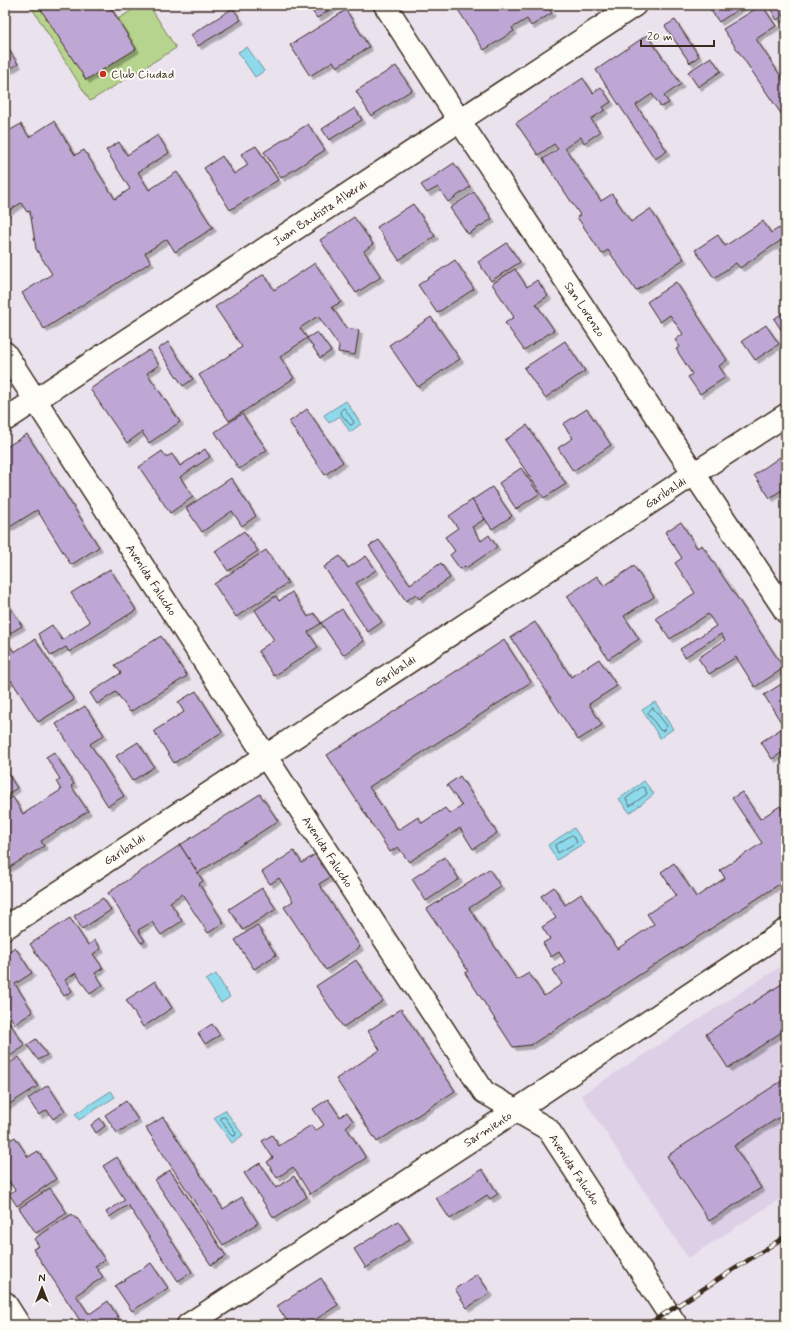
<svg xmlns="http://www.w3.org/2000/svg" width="791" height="1330" viewBox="0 0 791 1330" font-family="Mynerve,sans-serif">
	<defs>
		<filter id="shadow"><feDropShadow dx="3.5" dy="3.5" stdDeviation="0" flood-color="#0004"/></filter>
	</defs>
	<rect width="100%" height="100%" fill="#eae2ed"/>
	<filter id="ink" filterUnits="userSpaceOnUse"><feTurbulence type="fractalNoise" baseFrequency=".025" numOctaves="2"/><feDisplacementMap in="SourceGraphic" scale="8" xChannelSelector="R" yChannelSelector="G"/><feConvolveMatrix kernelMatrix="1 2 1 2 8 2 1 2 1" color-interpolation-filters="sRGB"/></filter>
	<g filter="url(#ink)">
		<path fill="#ddd0e6" d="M786,963V1195L688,1258L581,1095Z"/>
		<path fill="#b6d48d" stroke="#787f56" d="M30,5H109L118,19L140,5H149L176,48L90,101Z"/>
		<g fill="#8ddaed" stroke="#6c949a">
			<path d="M247,47L264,71L255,77L238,52Z"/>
			<path d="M346,401L361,424L350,432L340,416L329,423L324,415Z"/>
			<path d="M655,702L673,729L660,738L642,710Z"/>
			<path d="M644,781L654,794L630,813L619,799Z"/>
			<path d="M574,828L584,843L557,860L548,845Z"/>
			<path d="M216,974L230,997L221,1003L206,980Z"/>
			<path d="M111,1091L115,1097L79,1120L75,1114Z"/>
			<path d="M225,1110L243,1135L232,1143L214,1118Z"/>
		</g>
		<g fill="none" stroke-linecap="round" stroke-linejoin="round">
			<g stroke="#5c7071" stroke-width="1">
				<path d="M344,408L354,422L352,425H350L340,412Z"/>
				<path d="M653,708L667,726L663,731L660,730L648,713Z"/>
				<path d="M642,787L645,788L647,794L630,806L626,799Z"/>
				<path d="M572,835L574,836L577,842L558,853L555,846Z"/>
				<path d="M222,1117H225L236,1133L235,1136H232L221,1120Z"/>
			</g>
		</g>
		<g fill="#bea7d5" stroke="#3b2a1e" filter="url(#shadow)">
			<path d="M38,5H109L136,49L86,80Z"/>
			<path d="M308,5H338L317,18Z"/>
			<path d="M455,5H549L547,6L552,13L531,26L527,19L512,28L514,31L484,50Z"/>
			<path d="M707,5H745L719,22Z"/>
			<path d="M762,5L776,26L756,39L786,84V116L784,118L723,29Z"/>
			<path d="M768,5H786V14L777,20Z"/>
			<path d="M233,8L241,20L198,46L191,35Z"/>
			<path d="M346,10L369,47L337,67L333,61L310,76L290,45Z"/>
			<path d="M675,20L699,56L690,63L665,26Z"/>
			<path d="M647,35L681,84L664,96L669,103L661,107L652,94L636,105L667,151L655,159L596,70Z"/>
			<path d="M5,44L18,64L5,72Z"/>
			<path d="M711,57L721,71L698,87L688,72Z"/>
			<path d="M396,66L412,90L371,116L356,91Z"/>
			<path d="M583,78L593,93L601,87L611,102L603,107L605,110L591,119L600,132L584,143L581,137L565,148L601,201L612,194L631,222L650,209L684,259L636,291L608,250L602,254L577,217L580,215L543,159L558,149L554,144L538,155L516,123Z"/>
			<path d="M355,108L362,120L329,140L322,129Z"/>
			<path d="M54,121L75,155L84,150L115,199L130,189L106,150L119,142L127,155L158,135L169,153L138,172L149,190L177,172L213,228L175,252L167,239L145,253L151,262L44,329L22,293L52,274L36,249L30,211L27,212L21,203L5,213V133L21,124L29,137Z"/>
			<path d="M308,124L325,150L281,178L264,152Z"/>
			<path d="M256,146L278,180L230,210L204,168L222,156L234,174L248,165L241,154Z"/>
			<path d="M454,163L470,187L448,202L438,187L427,193L421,185Z"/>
			<path d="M474,192L492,219L468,234L450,208Z"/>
			<path d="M413,204L435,236L399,260L377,227Z"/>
			<path d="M354,217L373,244L364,251L381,277L356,293L320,240Z"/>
			<path d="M763,221L771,233L779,228L786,237L740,268L736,263L714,278L695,250L718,235L725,246Z"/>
			<path d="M507,243L520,262L491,281L478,262Z"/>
			<path d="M455,260L474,289L437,313L418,285Z"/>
			<path d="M315,263L341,302L332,307L346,328L359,330L355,355L338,352L339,346L318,316L300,328L307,338L280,357L294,378L229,421L199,375L242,347L215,307L264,274L274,290Z"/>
			<path d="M515,269L527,287L537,280L548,296L536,304L554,330L524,350L505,323L514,317L492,284Z"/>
			<path d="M676,282L727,360L719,366L726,377L700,394L688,377L692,374L676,349L680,347L675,340L683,334L670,315L660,322L647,302Z"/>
			<path d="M786,310V337L774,319Z"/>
			<path d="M431,317L460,359L418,387L389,345Z"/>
			<path d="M766,325L779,344L755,360L742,341Z"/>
			<path d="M317,332L331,351L320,358L307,338Z"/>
			<path d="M565,341L585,371L545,398L524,368Z"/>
			<path d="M168,342L193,379L183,386L158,349Z"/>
			<path d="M149,350L159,365L147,373L180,422L149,443L142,432L127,443L90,389Z"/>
			<path d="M307,409L343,462L325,475L289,422Z"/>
			<path d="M587,409L611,445L573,471L558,448L573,438L563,424Z"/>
			<path d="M242,414L267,450L239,469L215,432Z"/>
			<path d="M527,425L566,484L544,498L505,440Z"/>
			<path d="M27,434L99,547L71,565L37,510L8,528L5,524V448Z"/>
			<path d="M205,449L210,457L180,477L193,497L170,513L139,467L162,451L166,457L172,454L180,466Z"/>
			<path d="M780,457L786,465V487L770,498L754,475Z"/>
			<path d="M521,468L539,494L516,509L499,483Z"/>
			<path d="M231,478L256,516L242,526L232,511L202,532L186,508Z"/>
			<path d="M492,487L512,516L492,529L472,500Z"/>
			<path d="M472,500L485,519L472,527L481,541L489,535L497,547L466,568L465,566L460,569L450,555L455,551L445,537L458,528L449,516Z"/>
			<path d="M681,522L697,548L702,545L784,668L755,687L736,657L709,674L698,658L725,640L721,634L685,657L680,649L716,626L708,614L670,639L656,618L695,593L675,563L682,558L665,532Z"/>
			<path d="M244,531L258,551L228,571L215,551Z"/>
			<path d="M379,540L410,584L441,563L450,578L419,599L416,594L406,601L369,546Z"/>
			<path d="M266,550L288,583L236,617L214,584Z"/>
			<path d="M340,556L348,568L366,556L376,570L356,583L382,622L368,632L324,567Z"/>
			<path d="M634,566L654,597L624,616L639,639L608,659L567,596L597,576L604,586Z"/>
			<path d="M110,569L136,610L69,652L66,647L51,656L38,634L52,625L62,640L90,622L71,593Z"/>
			<path d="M292,592L308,617L314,613L321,623L308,632L318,647L274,676L258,651L274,640L255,610L276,596L279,601Z"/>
			<path d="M5,599L22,626L5,636Z"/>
			<path d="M342,609L364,641L343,655L321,623Z"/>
			<path d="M535,622L571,677L599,659L617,686L589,704L602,725L578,740L511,637Z"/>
			<path d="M161,636L187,676L130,712L116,692L97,704L90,693L121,673L115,665Z"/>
			<path d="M5,639L14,652L35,639L74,700L38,722L11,680L5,684Z"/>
			<path d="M504,640L531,682L369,787L398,830L418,817L422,823L445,808L450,814L462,806L447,785L460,776L497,833L473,849L460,828L409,862L398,847L390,852L327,755Z"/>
			<path d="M786,681V750L772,759L761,742L784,727L764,695Z"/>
			<path d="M196,691L222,732L174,763L154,731L184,712L178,702Z"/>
			<path d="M85,706L104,735L90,744L124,796L108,806L56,724Z"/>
			<path d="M138,742L154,767L132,781L116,756Z"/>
			<path d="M54,752L74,784L71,786L88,811L41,841L44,846L5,870V802L13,797L23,814L61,790L56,781L60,779L46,757Z"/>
			<path d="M5,769L17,788L5,796Z"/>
			<path d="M742,792L760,819L780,806L786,816V880L531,1045L513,1047L465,973L468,971L427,909L489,869L501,887L469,908L517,980L529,973L544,996L562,984L553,970L565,962L559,952L551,957L543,943L550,939L542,927L556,918L541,896L554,887L565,905L581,894L617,949L654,924L647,914L676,895L661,872L674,863L696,897L725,878L720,870L762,843L732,798Z"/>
			<path d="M260,794L278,821L198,873L180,845Z"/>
			<path d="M180,845L203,881L199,884L224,923L208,933L182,894L170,902L182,921L161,935L152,922L138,930L145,941L141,943L108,893Z"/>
			<path d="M294,851L302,863L317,853L332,876L319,884L360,947L326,970L284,907L293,901L279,878L270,884L262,872Z"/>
			<path d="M445,857L459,879L426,901L412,879Z"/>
			<path d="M262,888L276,909L243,930L229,909Z"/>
			<path d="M103,898L111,910L82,929L74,916Z"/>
			<path d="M70,918L88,945L95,940L101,949L93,954L103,968L95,973L103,985L90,994L76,973L65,980L72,991L64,996L30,944Z"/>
			<path d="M257,925L276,955L254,969L235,940Z"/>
			<path d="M15,947L32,973L15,984L33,1012L15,1024L5,1009V954Z"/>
			<path d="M356,960L383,1001L343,1027L316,986Z"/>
			<path d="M155,981L172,1008L143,1027L126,1000Z"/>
			<path d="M786,981V1029L728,1068L706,1034Z"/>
			<path d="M401,1009L455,1091L377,1142L336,1079L380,1050L368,1031Z"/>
			<path d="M5,1016L25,1046L10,1056L5,1049Z"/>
			<path d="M212,1024L220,1035L205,1044L198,1033Z"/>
			<path d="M36,1039L47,1055L38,1060L27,1045Z"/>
			<path d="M19,1057L38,1086L5,1107V1066Z"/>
			<path d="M786,1078V1113L734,1146L761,1188L709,1221L667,1156Z"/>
			<path d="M48,1085L65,1111L53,1119L47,1110L39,1115L28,1099Z"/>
			<path d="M328,1099L340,1117L347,1112L353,1121L346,1127L366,1158L310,1194L293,1167L277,1178L267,1162L273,1158L262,1141L272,1135L279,1146L311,1125L315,1131L324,1125L313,1109Z"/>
			<path d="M126,1101L138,1120L117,1133L105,1115Z"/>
			<path d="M163,1117L223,1209L242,1197L258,1223L223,1245L146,1128Z"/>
			<path d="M100,1118L105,1126L96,1133L91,1125Z"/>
			<path d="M15,1137L28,1157L38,1151L56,1179L17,1206L9,1194L15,1190L9,1181L5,1184V1143Z"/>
			<path d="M117,1157L192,1272L178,1281L128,1205L109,1217L106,1212L125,1200L103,1166Z"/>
			<path d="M260,1163L276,1188L294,1176L307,1197L274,1218L244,1173Z"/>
			<path d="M482,1169L498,1194L490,1199L487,1195L450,1219L436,1198Z"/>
			<path d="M170,1170L226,1256L211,1265L155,1180Z"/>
			<path d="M50,1188L67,1213L36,1233L19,1208Z"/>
			<path d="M72,1214L76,1219L77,1218L105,1260L95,1266L103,1277L76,1295L88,1313H91L108,1301L119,1319L110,1325H83L33,1249L39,1246L34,1239Z"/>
			<path d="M398,1221L410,1239L366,1268L354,1249Z"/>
			<path d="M151,1263L168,1288L132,1311L115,1286Z"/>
			<path d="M477,1274L490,1293L467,1308L455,1289Z"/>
			<path d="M321,1278L338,1305L307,1325H290L277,1306Z"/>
		</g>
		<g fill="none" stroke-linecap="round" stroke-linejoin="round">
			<g stroke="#3b2a1e" stroke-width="25">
				<g id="street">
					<path id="s1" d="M385,5L459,120L786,612"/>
					<path id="s2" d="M5,353L266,757L484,1092L548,1129L676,1325"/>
					<path id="s3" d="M5,420L635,5"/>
					<path id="s4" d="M5,928L695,473L786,415"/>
					<path d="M5,1303L19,1325"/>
				</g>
			</g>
			<g stroke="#3b2a1e" stroke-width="25">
				<g id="secondary">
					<path id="s5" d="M188,1325L515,1111L786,930"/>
				</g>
			</g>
			<use href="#street" stroke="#fdfcf7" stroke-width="22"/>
			<use href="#secondary" stroke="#fdfcf7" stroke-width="22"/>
			<g stroke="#3b2a1e" stroke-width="4.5">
				<path id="rail" d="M647,1325L786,1236"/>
			</g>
			<use href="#rail" stroke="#fdfcf7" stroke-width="3" stroke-dasharray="9" stroke-linecap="butt"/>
		</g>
	</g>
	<circle fill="#c8321e" stroke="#fdfcf7" stroke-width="1.5" cx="103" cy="74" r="4"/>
	<g text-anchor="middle" stroke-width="4" stroke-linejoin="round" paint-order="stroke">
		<g font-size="12" fill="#3b2a1e" stroke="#fdfcf7" text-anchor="start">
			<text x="111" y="78">Club Ciudad</text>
		</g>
		<g font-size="12" fill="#3b2a1e" stroke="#fdfcf7">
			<text dy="4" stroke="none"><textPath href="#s3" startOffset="377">Juan Bautista Alberdi</textPath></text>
			<text dy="4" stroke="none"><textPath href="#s1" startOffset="364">San Lorenzo</textPath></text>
			<text dy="4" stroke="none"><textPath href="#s4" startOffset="791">Garibaldi</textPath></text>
			<text dy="4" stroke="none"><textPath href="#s2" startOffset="270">Avenida Falucho</textPath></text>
			<text dy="4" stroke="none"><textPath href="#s4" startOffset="467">Garibaldi</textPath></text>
			<text dy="4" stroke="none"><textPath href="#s4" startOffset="143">Garibaldi</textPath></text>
			<text dy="4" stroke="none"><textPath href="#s2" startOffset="594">Avenida Falucho</textPath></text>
			<text dy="4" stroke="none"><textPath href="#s5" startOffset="358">Sarmiento</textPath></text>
			<text dy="4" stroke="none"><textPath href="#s2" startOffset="1003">Avenida Falucho</textPath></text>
		</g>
	</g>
	<rect width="791" height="1330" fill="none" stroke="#fdfcf7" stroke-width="20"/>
	<rect x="10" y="10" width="771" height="1310" fill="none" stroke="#3b2a1e" stroke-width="1.5" filter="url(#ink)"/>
	<g transform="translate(42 1288)" stroke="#fdfcf7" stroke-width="3" paint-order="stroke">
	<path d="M0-3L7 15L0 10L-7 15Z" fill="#3b2a1e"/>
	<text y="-6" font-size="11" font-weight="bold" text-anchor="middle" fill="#3b2a1e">N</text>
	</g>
	<path d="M641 40v6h73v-6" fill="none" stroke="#3b2a1e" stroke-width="2"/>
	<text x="647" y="40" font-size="12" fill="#3b2a1e" stroke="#fdfcf7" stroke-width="3" paint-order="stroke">20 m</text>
</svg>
